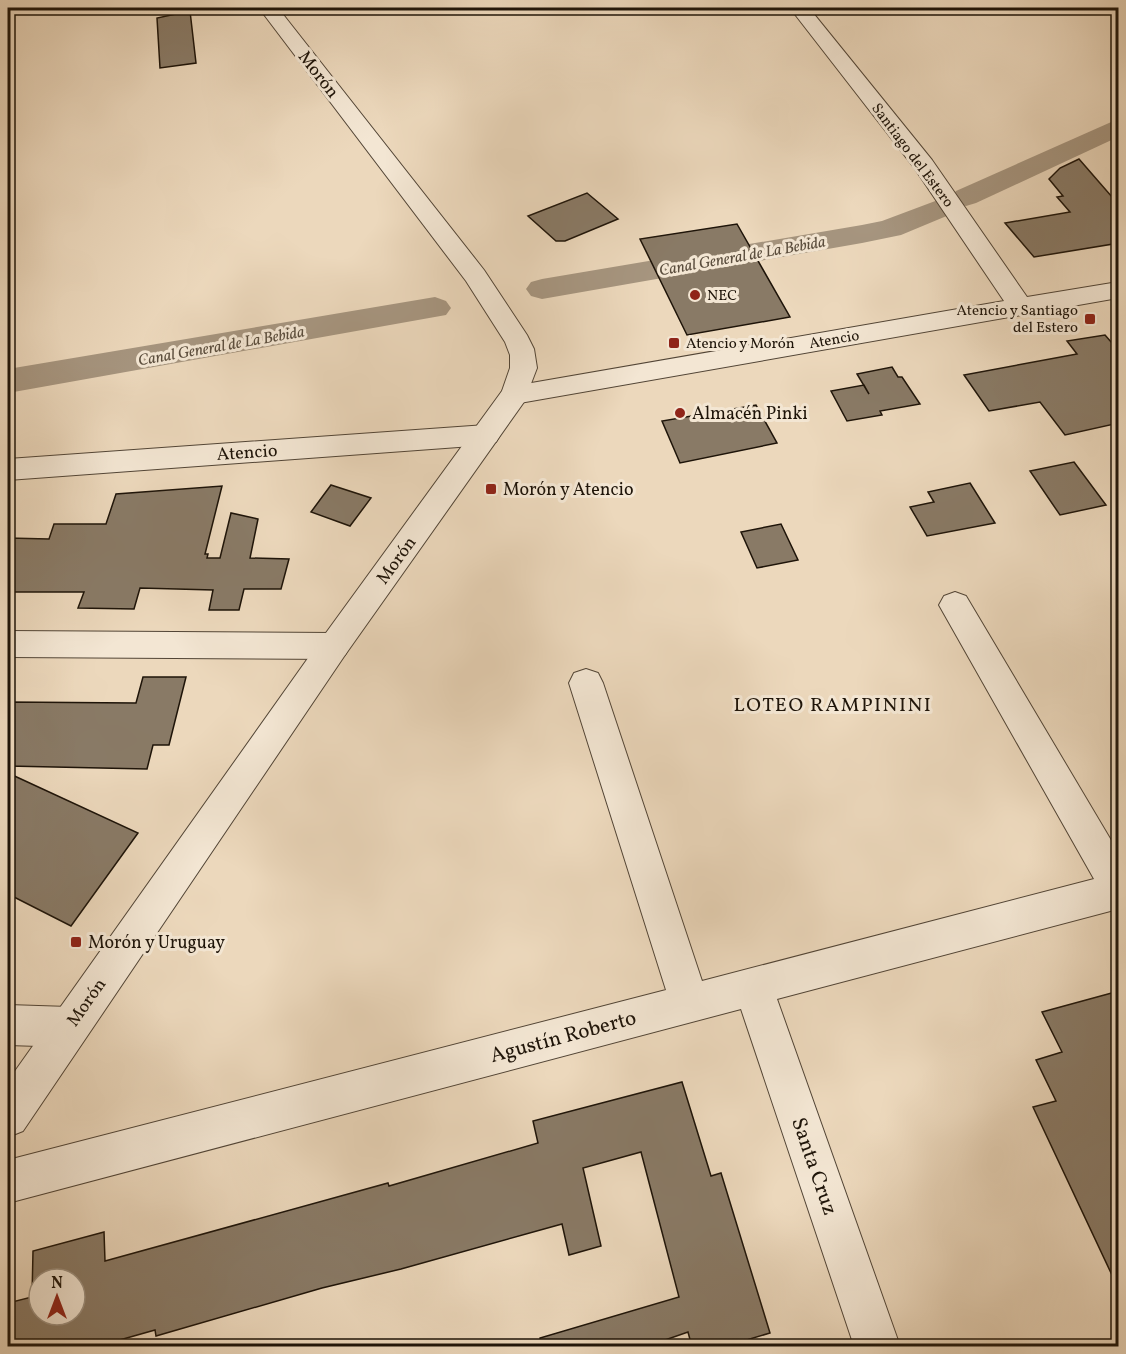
<svg xmlns="http://www.w3.org/2000/svg" width="1126" height="1354" viewBox="0 0 1126 1354" font-family="Vollkorn,serif">
	<rect width="100%" height="100%" fill="#ecd8bc"/>
	<filter id="stains"><feTurbulence type="fractalNoise" baseFrequency=".00333" numOctaves="4"/><feColorMatrix values="0 0 0 0 .2 0 0 0 0 .09 0 0 0 0 .02 0 0 0 .5 -.17"/></filter>
	<radialGradient id="worn" r=".72"><stop offset=".6" stop-color="#630" stop-opacity="0"/><stop offset="1" stop-color="#630" stop-opacity=".3"/></radialGradient>
	<g fill="none" stroke-linecap="round" stroke-linejoin="round">
		<g fill="#a6957f" fill-rule="evenodd">
			<path d="M1118,119V137L976,203L966,206L956,203L951,197L956,191Z"/>
			<path d="M938,200L949,203L953,209L949,215L901,235L862,243L542,299L531,296L526,289L531,282L542,279L862,225L882,221Z"/>
			<path d="M435,297L446,301L451,308L446,315L8,393V369Z"/>
		</g>
	</g>
	<g fill="#897a66" stroke="#1e1409" stroke-width="1.5" fill-rule="evenodd">
		<path d="M190,11L196,63L160,68L157,18Z"/>
		<path d="M1079,159L1119,205V243L1034,257L1005,223L1070,212L1057,197L1063,196L1049,179L1060,168Z"/>
		<path d="M587,193L618,219L565,241H556L528,216Z"/>
		<path d="M737,224L790,317L687,335L640,239Z"/>
		<path d="M1105,335L1119,351V423L1065,435L1040,402L989,411L964,375L1077,354L1067,341Z"/>
		<path d="M892,367L898,377H902L920,404L880,411L882,415L847,421L831,391L864,385L869,394L857,374Z"/>
		<path d="M756,405L777,443L680,463L662,421Z"/>
		<path d="M1074,462L1106,505L1060,515L1030,471Z"/>
		<path d="M970,483L995,523L927,536L910,507L934,502L928,492Z"/>
		<path d="M331,485L371,498L350,526L311,512Z"/>
		<path d="M222,486L205,554H208L207,558H220L231,513L258,519L250,558L289,559L281,589H244L239,610H209L213,590L140,588L134,609L78,608L84,592H8V538L49,539L54,524H106L116,494Z"/>
		<path d="M781,524L798,560L757,568L741,532Z"/>
		<path d="M143,677H186L169,745H153L147,769L8,766V702L136,703Z"/>
		<path d="M8,773L138,833L71,926L8,894Z"/>
		<path d="M1119,991V1290L1033,1107L1056,1101L1036,1060L1062,1052L1042,1012Z"/>
		<path d="M682,1082L711,1176L721,1173L770,1333L723,1347H692L688,1332L645,1347H541L540,1338L679,1297L641,1152L583,1168L601,1246L569,1255L562,1224L401,1269L322,1288L156,1336L155,1330L95,1347H8V1303L32,1297L33,1251L104,1232L105,1261L388,1183L389,1186L538,1143L533,1121ZM39,1279H75V1315H39Z"/>
	</g>
	<g fill="none" stroke-linecap="round" stroke-linejoin="round">
		<g stroke="#524536" stroke-width="2">
			<g id="minor">
				<path d="M790,8H809L932,160L1027,297L1118,282V298L514,404L504,402L500,395L504,388L514,386L1004,301L915,169Z"/>
				<path d="M486,425L496,428L500,435L496,442L486,445L8,480V459Z"/>
				<path d="M955,592L966,596L1118,852V909L777,999L900,1346H854L741,1009L8,1203V1160L666,990L569,683L574,673L586,669L598,673L603,683L702,981L1094,879L939,605L944,596Z"/>
				<path d="M8,631L334,633L345,637L350,646L345,655L334,659L8,657Z"/>
				<path d="M8,1005L69,1007L83,1013L89,1027L83,1041L69,1047L8,1045Z"/>
			</g>
		</g>
		<g stroke="#524536" stroke-width="2">
			<path id="tertiary" d="M259,8H278L484,270L527,335L534,349L537,368L524,402L345,655L23,1131L8,1137V1081L323,637L502,391L510,368V355L505,342L466,281Z"/>
		</g>
		<use href="#minor" fill="#f3e6d3" fill-rule="evenodd"/>
		<use href="#tertiary" fill="#f3e6d3" fill-rule="evenodd"/>
	</g>
	<g fill="#8f2418" stroke="#f3e6d3" stroke-width="2">
		<circle cx="695" cy="295" r="6"/>
		<rect x="1084" y="313" width="12" height="12" rx="3"/>
		<rect x="668" y="337" width="12" height="12" rx="3"/>
		<circle cx="680" cy="413" r="6"/>
		<rect x="485" y="483" width="12" height="12" rx="3"/>
		<rect x="70" y="936" width="12" height="12" rx="3"/>
	</g>
	<g text-anchor="middle" stroke-width="6" stroke-linejoin="round" paint-order="stroke">
		<g font-size="15" fill="#1e1409" stroke="#f3e6d3">
			<text transform="translate(913 155) rotate(53)" y="5">Santiago del Estero</text>
			<text transform="translate(834 339) rotate(-10)" y="5">Atencio</text>
		</g>
		<g font-size="15" fill="#1e1409" stroke="#f3e6d3" text-anchor="start">
			<text x="707" y="300">NEC</text>
			<text x="1078" y="315" text-anchor="end">Atencio y Santiago<tspan x="1078" dy="17">del Estero</tspan></text>
			<text x="686" y="348">Atencio y Morón</text>
		</g>
		<g font-size="16" font-style="italic" fill="#5b4e3e" stroke="#f3e6d3">
			<text transform="translate(742 255) rotate(-10)" y="6">Canal General de La Bebida</text>
			<text transform="translate(221 345) rotate(-10)" y="6">Canal General de La Bebida</text>
		</g>
		<g font-size="18" fill="#1e1409" stroke="#f3e6d3">
			<text transform="translate(319 74) rotate(52)" y="6">Morón</text>
			<text transform="translate(247 452) rotate(-4)" y="6">Atencio</text>
			<text transform="translate(396 560) rotate(-54)" y="6">Morón</text>
			<text transform="translate(86 1002) rotate(-55)" y="6">Morón</text>
		</g>
		<g font-size="18" fill="#1e1409" stroke="#f3e6d3" text-anchor="start">
			<text x="692" y="419">Almacén Pinki</text>
			<text x="503" y="495">Morón y Atencio</text>
			<text x="88" y="948">Morón y Uruguay</text>
		</g>
		<g font-size="20" letter-spacing="1.5" fill="#1e1409" stroke="#f3e6d3">
			<text x="833" y="711">LOTEO RAMPININI</text>
		</g>
		<g font-size="21" fill="#1e1409" stroke="#f3e6d3">
			<text transform="translate(563 1036) rotate(-15)" y="7">Agustín Roberto</text>
			<text transform="translate(815 1166) rotate(71)" y="7">Santa Cruz</text>
		</g>
	</g>
	<rect width="1126" height="1354" fill="none" stroke="#ecd8bc" stroke-width="30"/>
	<rect x="9" y="9" width="1108" height="1336" fill="none" stroke="#1e1409" stroke-width="3"/>
	<rect x="15" y="15" width="1096" height="1324" fill="none" stroke="#1e1409" stroke-width="1.5"/>
	<g transform="translate(57 1297)"><circle r="28" fill="#f3e6d3" stroke="#9e9282" stroke-width="1.5"/>
	<path d="M0-4.5L10 22L0 15L-10 22Z" fill="#8f2418"/>
	<text y="-9" font-size="16" font-weight="bold" text-anchor="middle" fill="#1e1409">N</text>
	</g>
	<rect width="100%" height="100%" filter="url(#stains)"/>
	<rect width="100%" height="100%" fill="url(#worn)"/>
</svg>
